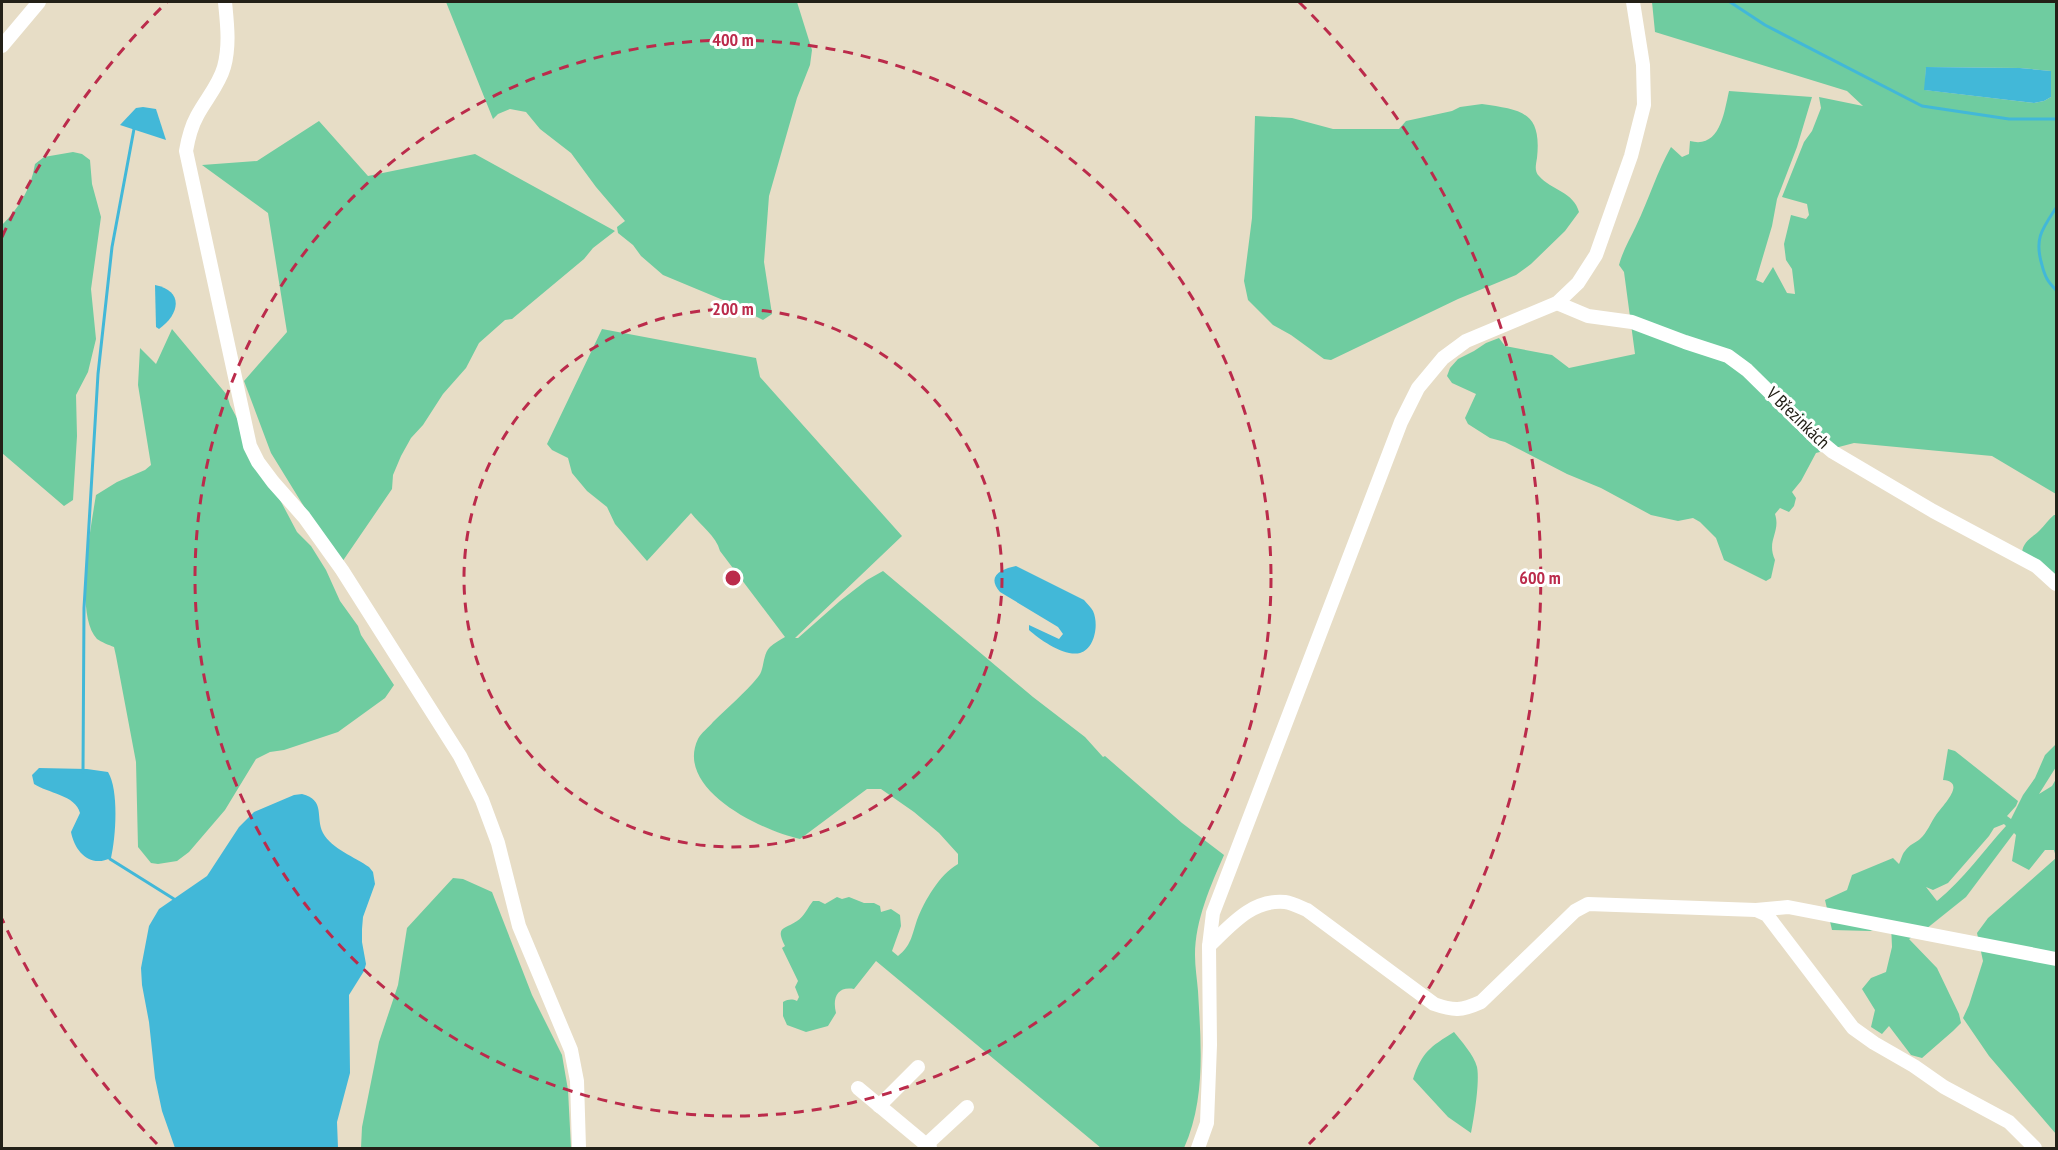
<svg xmlns="http://www.w3.org/2000/svg" width="2058" height="1150" viewBox="0 0 2058 1150" font-family="'PT Sans Narrow',sans-serif">
	<rect width="100%" height="100%" fill="#e7ddc6"/>
	<g fill="#6fcca0" fill-rule="evenodd">
		<path d="M446,2H797L812,50L810,65L797,98L769,196L764,262L772,314L763,320L723,300L663,275L641,256L633,245L618,233L617,227L625,221L596,187L571,153L540,129L526,112L510,109L498,114L493,119Z"/>
		<path d="M1652,2H2056V494L1992,456L1854,443L1816,453L1801,481L1792,492L1796,498L1794,506L1789,512L1780,508L1775,514C1781,533 1766,540 1775,560L1771,578L1766,581L1724,560L1716,538L1700,522L1693,518L1678,521L1651,515L1601,488L1567,474L1505,442L1490,438L1468,424L1465,418L1476,394L1452,383L1447,376L1450,368L1458,359L1474,351L1486,343L1499,338L1505,346L1552,355L1569,368L1635,354L1624,272L1619,265C1623,250 1630,239 1636,226C1649,199 1657,172 1671,147L1682,157L1689,154L1690,141C1720,149 1724,113 1729,91L1812,97L1797,147L1777,199L1772,226L1756,280L1763,283L1773,267L1787,293L1795,294L1792,269L1786,260L1784,244L1791,215L1806,219L1809,215L1807,204L1782,197L1804,142L1812,131L1821,108L1819,97L1863,106L1847,91L1655,32ZM1926,67L2020,68L2051,71V97L2044,101L2034,103L1925,90Z"/>
		<path d="M1482,104C1521,110 1542,111 1537,158C1536,164 1534,171 1539,176C1551,190 1574,192 1579,212L1565,231L1531,264L1516,275L1458,299L1331,360L1324,359L1291,335L1273,325L1248,300L1244,281L1252,218L1255,116L1292,118L1333,129H1399L1406,121L1452,111L1460,107Z"/>
		<path d="M319,121L368,176L475,154L615,231L593,248L584,259L512,319L505,320L479,343L466,368L443,394L423,425L411,438L401,456L393,475L392,489L340,565L271,453L244,381L287,332L268,213L202,165L257,161Z"/>
		<path d="M73,152L82,154L90,160L92,184L101,217L91,289L96,339L88,372L76,395L77,436L73,500L64,506L2,453V225C19,208 31,189 35,164L44,157Z"/>
		<path d="M172,329L227,395L230,405L297,532L311,546L326,570L340,601L358,626L361,635L394,685L385,698L338,732L284,750L270,752L256,759L225,810L189,852L177,861L158,864L151,863L138,847L136,762L116,656L114,647C109,645 101,642 97,639C74,615 91,526 96,495L117,482L145,470L151,465L138,385L140,348L156,364Z"/>
		<path d="M602,329L756,358L760,377L902,536L795,638H798L840,601L867,580L883,571L1033,697L1085,737L1103,757L1105,756L1182,823L1224,855C1211,885 1195,920 1195,955C1195,967 1197,979 1198,991C1201,1044 1206,1099 1184,1148H1101L876,961L854,989C838,986 832,997 836,1013L828,1026L806,1032L787,1025L783,1016V1002C789,999 792,999 797,1001L799,997L795,987L798,981L782,948L785,946C775,926 784,930 797,921C804,917 808,907 813,901H819L825,904L837,897L842,899L849,897L864,903H874L880,906L881,912L891,909L900,915L901,926L892,951L898,956C911,946 912,935 917,920C925,900 939,875 958,864V854L939,833L914,812L881,789H867L800,839C762,831 674,789 698,739C701,733 709,727 713,722C728,707 745,693 758,677C765,669 762,655 770,647C774,643 780,640 785,637L720,551C716,536 701,526 691,513L647,561L615,524L607,507L587,491L572,473L568,458L552,450L547,444Z"/>
		<path d="M2054,515H2056V580L2022,553C2023,541 2032,538 2040,530C2045,525 2048,520 2054,515Z"/>
		<path d="M2056,744V767L2039,794L2052,786L2056,779V857L2054,850H2045L2029,870L2012,861L2016,835L2014,833L1966,897L1926,929L1909,939L1937,968L1959,1014L1961,1023L1953,1031L1922,1058L1911,1055L1889,1026L1882,1034L1871,1027L1875,1010L1862,989L1871,978L1886,972L1892,947L1891,924L1870,931L1832,930L1825,900L1847,890L1852,875L1893,858L1899,864C1901,860 1902,854 1905,851C1909,845 1915,843 1920,839C1927,833 1931,822 1936,815C1943,805 1967,782 1943,780L1948,749L1955,751L2018,801L2016,806L2007,816L2011,819L2023,795L2035,778L2045,755ZM2004,824L2006,826C1983,851 1964,879 1937,901L1926,887L1933,890L1948,883L1989,836L1994,828Z"/>
		<path d="M2056,858V1134L1989,1056L1963,1018L1969,1005L1983,961L1977,933L1988,918Z"/>
		<path d="M453,878L463,879L492,892L532,995L562,1055L568,1090L571,1148H361L362,1127L379,1042L398,985L407,928Z"/>
		<path d="M1454,1032C1461,1041 1474,1055 1477,1067C1480,1082 1474,1118 1471,1133L1448,1117L1413,1079C1422,1052 1430,1047 1454,1032Z"/>
	</g>
	<g fill="#42b8d8">
		<path d="M1926,67L2020,68L2051,71V97L2044,101L2034,103L1924,90Z"/>
		<path d="M143,107L156,109L166,140L120,125L136,108Z"/>
		<path d="M155,285C184,291 180,314 159,329L156,327Z"/>
		<path d="M1016,566L1084,600C1087,604 1091,607 1093,611C1099,624 1095,649 1080,653C1065,657 1040,640 1029,630V625L1059,639L1063,634L1058,627L1000,592C986,576 1001,569 1016,566Z"/>
		<path d="M39,768L87,769L108,772C119,790 116,837 111,858C90,868 75,852 71,832L80,813C76,795 47,793 34,784L32,775Z"/>
		<path d="M302,794C326,800 315,817 323,833C332,849 355,857 369,867L373,872L375,884L363,917L362,929V942L366,964L364,971L349,995L350,1073L337,1122L338,1148H175L162,1111L155,1078L149,1022L142,985L141,968L149,926L159,909L207,876L239,827L254,812L294,795Z"/>
	</g>
	<g fill="none" stroke-linecap="round" stroke-linejoin="round">
		<g stroke="#42b8d8" stroke-width="3">
			<path d="M1730,2L1765,25L1922,106L2009,119H2056"/>
			<path d="M2056,208C2042,229 2034,239 2042,265C2045,277 2048,282 2056,290"/>
			<path d="M83,772L84,608L98,374L112,247L134,129"/>
			<path d="M108,855L110,859L174,899"/>
		</g>
		<g stroke="#fff" stroke-width="14">
			<path d="M225,2C227,23 230,45 224,67C219,85 206,99 197,116C191,127 188,139 186,151L250,446L258,462L273,482L304,517L342,570L460,756L482,800L498,843L519,926L571,1050L577,1081L579,1148"/>
			<path d="M2,46L39,2"/>
			<path d="M1557,303L1588,316L1632,322L1685,342L1728,356L1747,370L1815,437L1833,452L1933,511L2036,566L2056,584"/>
			<path d="M1756,910L1788,907L2056,959"/>
			<path d="M1209,946C1231,925 1252,899 1285,902C1292,903 1300,907 1307,910L1434,1004C1454,1011 1461,1011 1481,1002L1575,911L1588,904L1756,910L1767,915L1853,1028L1874,1043L1914,1066L1944,1087L2009,1122L2035,1148"/>
			<path d="M858,1088L930,1148"/>
			<path d="M879,1106L918,1067"/>
			<path d="M926,1145L967,1107"/>
			<path d="M1198,1148L1207,1123L1210,1045L1209,946L1213,913L1401,422L1418,388L1443,358L1466,341L1557,303L1578,283L1596,255L1631,156L1644,105L1643,65L1633,2"/>
		</g>
	</g>
	<g fill="none" stroke="#bb2b4b" stroke-width="3" stroke-dasharray="10 8">
		<circle cx="733" cy="578" r="269"/>
		<circle cx="733" cy="578" r="538"/>
		<path d="M157 1144A807 807 0 0 1 2 919M2 237A807 807 0 0 1 167 2M1299 2A807 807 0 0 1 1309 1144"/>
	</g>
	<g text-anchor="middle" stroke-width="6" stroke-linejoin="round" paint-order="stroke">
		<g font-size="18" fill="#232017" stroke="#fff">
			<text transform="translate(1798 418) rotate(44)" y="6">V Březinkách</text>
		</g>
	</g>
	<circle cx="733" cy="578" r="9" fill="#bb2b4b" stroke="#fff" stroke-width="3"/>
	<g font-size="18" text-anchor="middle" font-weight="bold" fill="#bb2b4b" stroke="#fff" stroke-width="6" stroke-linejoin="round" paint-order="stroke">
		<text x="733" y="46">400 m</text>
		<text x="733" y="315">200 m</text>
		<text x="1540" y="584">600 m</text>
	</g>
	<rect width="2058" height="1150" fill="none" stroke="#232017" stroke-width="6"/>
</svg>
